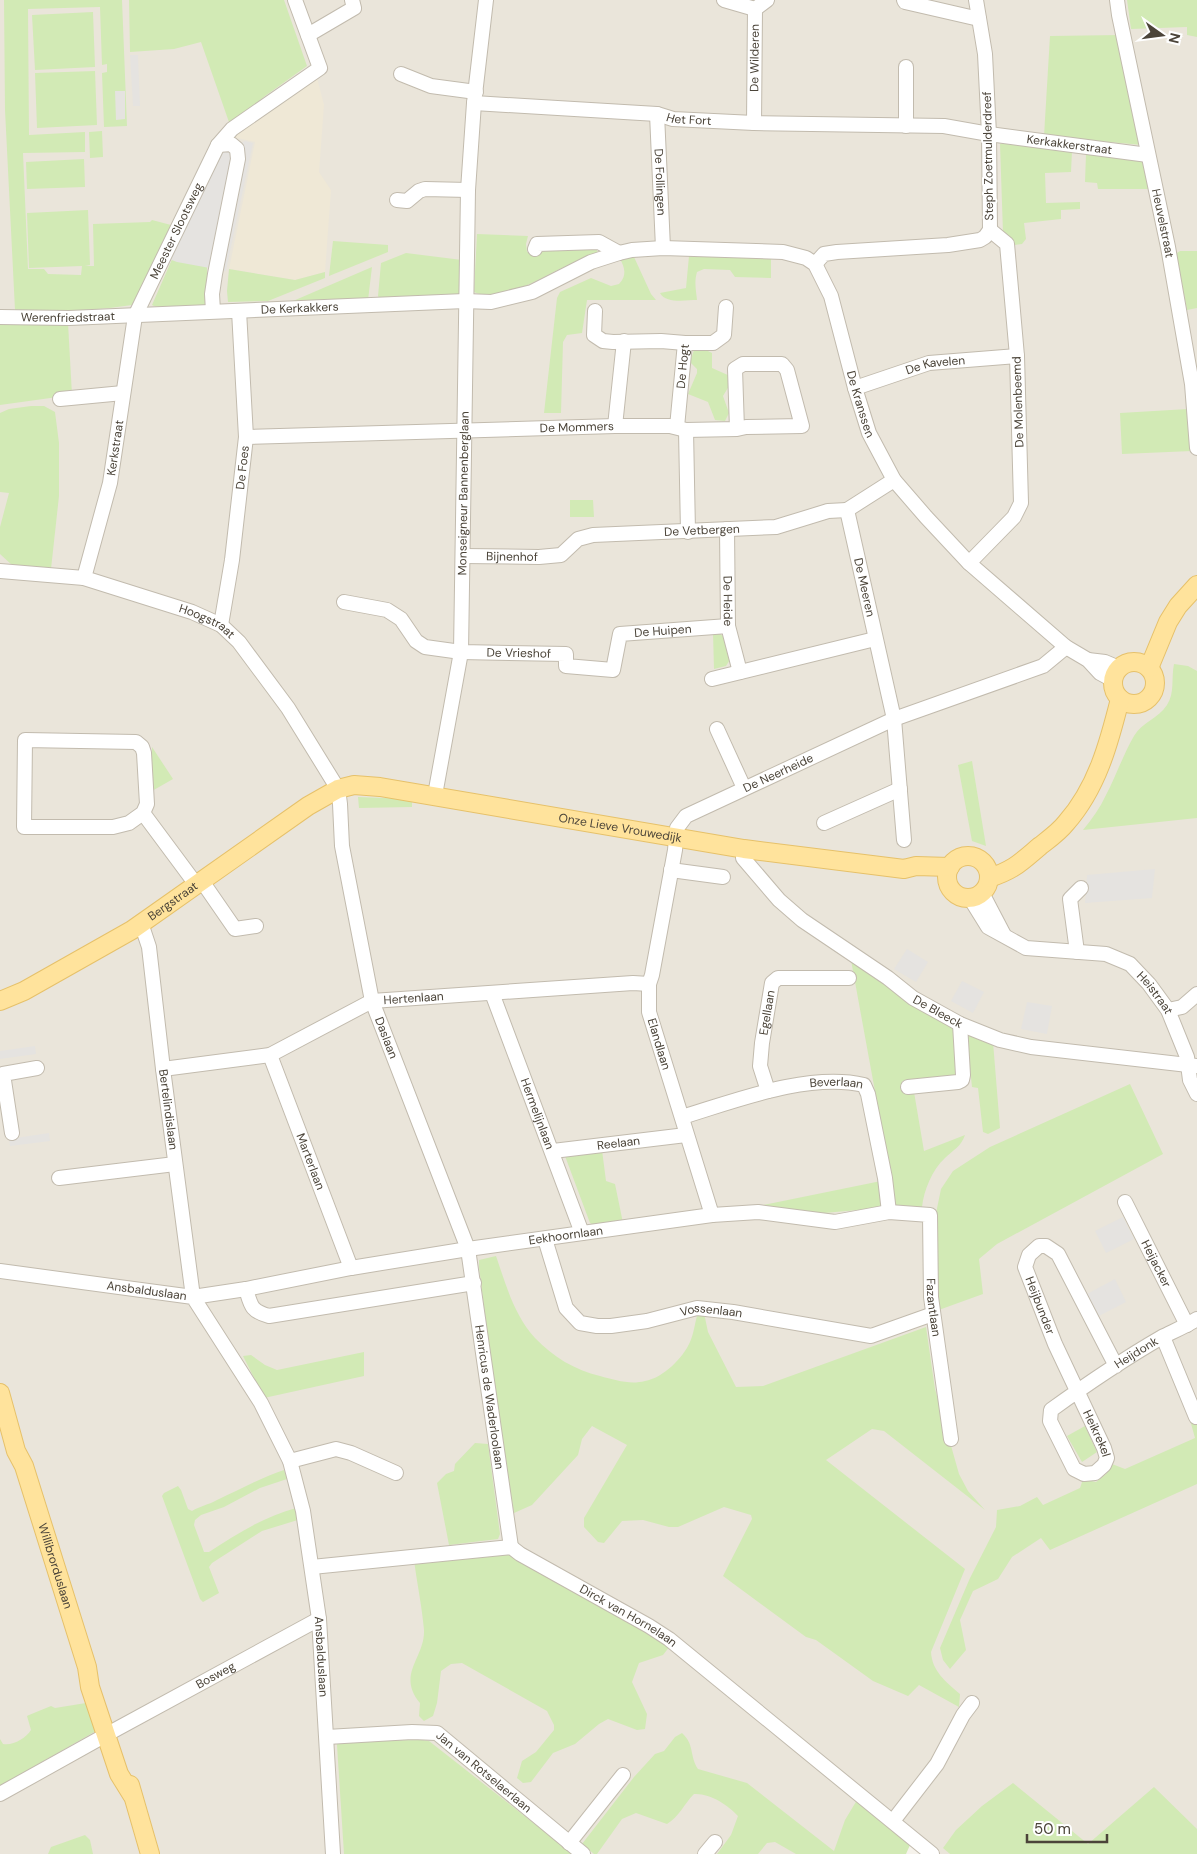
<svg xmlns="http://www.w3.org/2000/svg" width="1197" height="1854" viewBox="0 0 1197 1854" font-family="'DM Sans',sans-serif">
	<rect width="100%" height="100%" fill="#f6f3ec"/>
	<path fill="#eae5da" d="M0,0H1131L1197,27V1854H1089L1015,1795L949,1854H922L857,1800L835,1854H0Z"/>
	<path fill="#efe8d6" d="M317,78L324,105L319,172L331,190L325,272L295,280L229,269L255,142L233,137L235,132Z"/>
	<g fill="#d2eab5">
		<path d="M4,0H122L127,126L104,127L102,73L107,72V64L102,65L100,7L28,9L29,135L85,132V152L23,153L28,269H44L48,274L81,275L82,266L29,268L27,213L88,210L90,265L85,266H94L93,224L150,222L152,220L171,225L132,305C93,311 55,312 15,310L5,110Z"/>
		<path d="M129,0H284L307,66L265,96L230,125L201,42L174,49L130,52Z"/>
		<path d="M1127,0H1197V37L1187,35V27L1131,29Z"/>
		<path d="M93,12L95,67L35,70L32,15Z"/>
		<path d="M1120,35L1142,145L1044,136L1050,36Z"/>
		<path d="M95,71L97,125L37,128L35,73Z"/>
		<path d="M102,131L103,157L90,158L89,132Z"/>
		<path d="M1005,142L1072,151L1071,172L1045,173L1046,203L1080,202V209L1061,210V219L1024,223L1026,239L1022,244L1015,245L1003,233L1000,144Z"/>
		<path d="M1086,154L1138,159L1145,164L1148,189H1098L1097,183L1085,182Z"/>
		<path d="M84,159L85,187L27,189L26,162Z"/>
		<path d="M477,234L528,236L526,244L527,252L534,254L542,251L596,248L598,253C586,258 573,263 562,268C538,279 501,304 474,292Z"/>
		<path d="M333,241L388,245V252L329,276Z"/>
		<path d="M1180,251H1197V308L1187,310L1177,257V253Z"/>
		<path d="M406,253L462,260L460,295L380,299L378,296L381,263Z"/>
		<path d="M689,256L771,257V278L735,277L730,270L704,269L697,272C694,282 696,290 697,300C686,300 666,304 660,293L686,288Z"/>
		<path d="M173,257L207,266V307C192,307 164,311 152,305Z"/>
		<path d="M634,257L651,294L656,300H587L582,333L567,335L563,342L561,413H544L557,298L560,292L591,278L611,286L619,284C627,276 625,268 620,259Z"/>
		<path d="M372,267L368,300L286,304Z"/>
		<path d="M229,269L295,280L325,272V278L268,301L228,302L227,291Z"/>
		<path d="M0,321L68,323L72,395L0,405Z"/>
		<path d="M694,350H706L712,353V368L730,376L732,381L723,396L729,413L725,421L715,420L708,402L688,394L697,373V369L690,362Z"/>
		<path d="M31,406H44L55,412L59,443V496L51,569L12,565L0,554V527L9,493L0,492V413L9,409Z"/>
		<path d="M1188,409L1192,451L1122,454L1120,413Z"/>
		<path d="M570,500H593L594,517H570Z"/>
		<path d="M713,633H719L728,640L731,658L726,666L714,669Z"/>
		<path d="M1174,664L1188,666L1197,671V818L1083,830C1092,819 1100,808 1106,795C1116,776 1123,755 1134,736C1142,722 1158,719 1167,705C1175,693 1171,678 1174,664Z"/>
		<path d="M152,747L173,779L152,791Z"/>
		<path d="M972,761L986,846L972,841L958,765Z"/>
		<path d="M358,797L412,799V807L359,808Z"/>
		<path d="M851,960L953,1024L960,1075L902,1081L904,1092H914L924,1151L965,1135C961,1147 953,1150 945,1158C932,1170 924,1190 922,1207L892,1206L887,1157Z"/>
		<path d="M966,1031L993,1042L1000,1128L988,1134L983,1132L978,1088L972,1087Z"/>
		<path d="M1130,1084L1163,1154L997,1244L979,1259L983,1294L936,1311L935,1218L941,1189L953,1171L990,1147Z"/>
		<path d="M602,1150L606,1181L615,1184L623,1223L597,1227L590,1223L565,1156Z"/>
		<path d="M881,1181V1208L824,1213L754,1207Z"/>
		<path d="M496,1256C506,1285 514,1315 535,1338C553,1357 575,1370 600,1376C615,1380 630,1385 645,1381C663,1378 683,1358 690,1342C694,1333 695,1322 698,1312L704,1313L708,1332L736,1387L763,1386L926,1327L935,1389L959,1474L968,1491L985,1510L884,1431L872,1429L826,1460L965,1569L931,1652C932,1671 946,1682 960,1694L959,1707L919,1685L908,1696L873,1681L816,1640L806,1637L723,1576L752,1519L751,1515L724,1507L678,1527H669L643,1520L622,1521L604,1543L598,1542L584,1527V1518L627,1445L592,1426L582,1439L578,1455L532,1505L514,1513L499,1426L479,1267V1260Z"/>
		<path d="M364,1352V1376L264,1398L243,1356L251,1355L265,1365L277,1370Z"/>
		<path d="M1197,1417V1484L1050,1550L1041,1538L1012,1557L998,1579L973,1591L960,1620L966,1650L950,1669L943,1660L940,1648L970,1578L996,1527L997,1510L1020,1506L1037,1497L1043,1505L1080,1488L1083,1479L1096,1482L1106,1474L1112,1464L1125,1469L1195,1438L1190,1420Z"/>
		<path d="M1085,1426L1097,1452L1082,1462L1067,1436Z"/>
		<path d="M475,1443L488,1444L500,1534L498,1539L449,1545L437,1483L446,1474L454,1471L455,1464Z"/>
		<path d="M284,1470L287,1479L260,1488L224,1507L201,1515L195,1520L194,1525L204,1552H209C237,1534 263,1517 296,1508L301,1519L262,1531L212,1563L209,1567L219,1593L203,1602L200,1599L162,1496L164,1493L178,1486L181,1490L188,1509L192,1511C200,1506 208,1505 217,1500C239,1490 260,1478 284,1470Z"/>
		<path d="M509,1553L670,1646L663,1655L639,1663L632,1682L647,1714L645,1729L637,1730L608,1719L599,1724L575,1744L553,1753L531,1782L523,1783L517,1778L522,1761L536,1752L554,1730V1725L547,1711L462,1663L451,1664L441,1671L437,1703L433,1716L424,1721L419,1716L420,1703C396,1674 425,1658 424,1630C422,1607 417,1583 414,1560Z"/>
		<path d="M86,1703L96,1731L0,1786V1739L3,1744C13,1746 26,1738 31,1730L27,1716L29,1715L51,1706L55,1708Z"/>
		<path d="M682,1733C695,1745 689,1755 698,1769L747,1783L834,1851L845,1820L857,1800L910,1845L906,1854H796L775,1842L767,1843L758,1854H717L731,1835L738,1816C728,1805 710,1793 694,1794C684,1804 679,1817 667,1824L636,1813L622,1819L597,1854H594L582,1844L634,1777L655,1754L664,1751L675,1737Z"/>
		<path d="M422,1740L429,1741L573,1854H344L337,1745L338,1741Z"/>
		<path d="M1013,1783L1088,1844L1154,1787L1197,1829V1854H950L943,1848L956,1830L982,1806Z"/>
		<path d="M85,1835L90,1840L93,1854H48L51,1847Z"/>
	</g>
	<g fill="#e5e3e0">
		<path d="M130,55H138L140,106H133Z"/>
		<path d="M115,91H125V119L116,120Z"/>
		<path d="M245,141L253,143L226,271L177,262L169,259L220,153Z"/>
		<path d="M1155,869L1152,898L1085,903L1087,875Z"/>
		<path d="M907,949L928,962L916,982L894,969Z"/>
		<path d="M962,981L984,992L973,1013L951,1001Z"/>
		<path d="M1027,1002L1052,1006L1047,1034L1021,1029Z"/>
		<path d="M35,1046L36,1054L0,1059V1051Z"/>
		<path d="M49,1133L50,1141L10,1146L9,1139Z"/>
		<path d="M1123,1217L1134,1239L1106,1253L1095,1231Z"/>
		<path d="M1115,1279L1126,1302L1099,1316L1087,1294Z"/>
	</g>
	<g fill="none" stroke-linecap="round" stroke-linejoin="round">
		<g stroke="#c2bbae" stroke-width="16">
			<g id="minor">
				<path d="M724,0L755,9"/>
				<path d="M904,0L905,2L979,19"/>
				<path id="s1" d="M1117,0L1119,15L1168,247L1192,384L1197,448"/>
				<path d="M308,35L354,8L352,0"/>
				<path d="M401,74L431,86L476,92"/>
				<path id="s2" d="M474,103L657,114L673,119L754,123L944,126L989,134L1148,155"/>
				<path id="s3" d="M657,114L663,248"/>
				<path id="s4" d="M754,123L755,9L767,0"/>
				<path d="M906,126V67"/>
				<path d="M397,200L407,201L419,191L425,189L468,190"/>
				<path d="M535,249L537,244L599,242L619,253"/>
				<path d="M815,264L824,254L837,252L948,245L980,240L985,237L990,230L989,134L985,54L976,0"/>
				<path d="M213,311L212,294L215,274L238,159L237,149L231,144L218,145"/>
				<path d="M595,311L594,335L603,341L613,342L661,341L685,343"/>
				<path id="s5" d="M0,317L69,318L465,301L491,302L532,292L591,262L619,253L632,250L663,248L783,252L806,258L815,264L831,296L855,388L869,433L894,480L926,517L969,563L1066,647L1088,660L1100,673L1113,680"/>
				<path id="s6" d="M855,388L929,363L1017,356"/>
				<path d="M60,399L123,393"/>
				<path d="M615,426L624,341"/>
				<path id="s7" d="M677,427L685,343H713L724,335L726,307"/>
				<path d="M686,430L688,532"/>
				<path id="s8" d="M246,437L615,426H670L686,430L737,429L746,427L802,426L787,370L782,364H743L735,369L737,429"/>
				<path id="s9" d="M894,480L847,510L894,719L904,840"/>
				<path id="s10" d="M727,529L728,626L740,672"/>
				<path id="s11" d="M463,556L539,557L561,555L578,539L593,535L776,527L828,511L847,510"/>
				<path d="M969,563L1014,517L1021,503L1017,356L1007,244L990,230"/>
				<path id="s12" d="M0,571L84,578L192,612L221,625L239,642L288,708L338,789L340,804L342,846L372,1001L468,1249L511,1547"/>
				<path id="s13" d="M84,578L110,483L135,316L218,145L232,129L320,68L295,0"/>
				<path id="s14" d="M344,602L387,610L401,619L416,641L425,647L461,652L566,654V666L613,670L620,634L728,626"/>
				<path id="s15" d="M221,625L232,560L246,437L239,311"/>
				<path d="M1088,660L1105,662L1119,668"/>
				<path d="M712,679L875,639"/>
				<path d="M717,729L744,788"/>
				<path d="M25,740L136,742L142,747L144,753L147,804L143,813L129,823L113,827H24Z"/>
				<path id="s16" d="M435,795L461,652L468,190L474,103L486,0"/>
				<path d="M143,813L192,879L206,887L235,929L256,926"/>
				<path d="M824,823L900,789"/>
				<path id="s17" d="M744,849L743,858L779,900L802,920L888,978L913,998L960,1024L1000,1040L1031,1047L1197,1066"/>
				<path d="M671,870L723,877"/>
				<path d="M982,893L1004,935"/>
				<path id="s18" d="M970,898L988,927L1026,948L1106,954L1130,964L1149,984L1168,1010L1187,1057L1190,1080L1197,1094"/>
				<path id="s19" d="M141,923L149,947L163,1069L193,1297L246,1289L351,1268L468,1249L712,1215L758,1212L835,1222L889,1212L930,1215L931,1297L951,1439"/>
				<path d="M1077,952L1070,899L1081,888"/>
				<path id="s20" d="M492,993L582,1233"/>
				<path d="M1168,1010L1182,1007L1197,994"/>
				<path id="s21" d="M270,1055L351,1268"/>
				<path id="s22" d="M163,1069L270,1055L372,1001L633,983L649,984"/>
				<path d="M908,1087L958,1082L962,1080L963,1075L960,1024"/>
				<path id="s23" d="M768,1091L760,1066L762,1043L772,983L778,978H849"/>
				<path id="s24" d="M682,1117C735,1101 808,1072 864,1085L868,1094L885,1178L889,1212"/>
				<path d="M12,1133L3,1074L37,1068"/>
				<path id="s25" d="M553,1151L686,1135"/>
				<path d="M59,1178L175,1164"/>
				<path id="s26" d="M1125,1202L1187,1325"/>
				<path id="s27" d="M712,1215L649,1012V984L652,975L675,850L677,828L686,816L894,719L1043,666L1066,647"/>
				<path id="s28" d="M545,1239L566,1308L580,1323L597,1326H611L647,1321L697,1308L733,1312L871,1336L933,1314"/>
				<path id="s29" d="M0,1271L193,1297L261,1403L290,1461L303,1511L319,1619L333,1854"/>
				<path d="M246,1289C251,1306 251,1311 269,1316L474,1283"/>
				<path d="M1163,1337L1196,1417"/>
				<path id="s30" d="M1116,1366L1058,1254L1046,1246H1039L1029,1255L1025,1267L1055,1344L1104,1448L1107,1458L1104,1465L1095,1473L1084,1474L1074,1469L1050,1421L1051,1410C1087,1384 1124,1359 1162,1337C1174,1331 1186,1326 1197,1319"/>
				<path d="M290,1461L336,1449L351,1453L396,1473"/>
				<path id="s31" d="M312,1567L511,1547L520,1554L649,1626L669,1639L932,1854"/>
				<path id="s32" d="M327,1737L412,1732L437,1733L583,1854"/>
				<path id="s33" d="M0,1794L113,1731L319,1619"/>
				<path d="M893,1821L937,1764L963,1715L972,1703"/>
				<path d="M569,1843L623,1775"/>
				<path d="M705,1854L715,1842"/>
			</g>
		</g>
		<g stroke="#e6c16a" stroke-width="20">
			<g id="major">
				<circle cx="1134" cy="683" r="21"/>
				<path d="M1149,668L1168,622L1178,606L1197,585"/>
				<circle cx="968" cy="877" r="21"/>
				<path d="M989,878C1014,870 1021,862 1040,846C1049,839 1059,832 1066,823C1097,788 1109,743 1120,699"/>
				<path id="s34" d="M0,1001L24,991L132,930L308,806L338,789L354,785L380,787L744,849L904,869L916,866L950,867"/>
				<path id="s35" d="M0,1393L16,1451L24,1466L87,1667L90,1687L119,1774L132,1795"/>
				<path d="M130,1785L150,1854"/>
			</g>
		</g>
		<use href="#minor" stroke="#fff" stroke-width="14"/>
		<use href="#major" stroke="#ffe39c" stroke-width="18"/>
	</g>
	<g text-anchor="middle" stroke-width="4" stroke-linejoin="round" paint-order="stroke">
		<g font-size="12" fill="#4b4439" stroke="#fff">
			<text dy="4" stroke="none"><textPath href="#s4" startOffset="65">De Wilderen</textPath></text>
			<text dy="4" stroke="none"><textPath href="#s2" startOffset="216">Het Fort</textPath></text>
			<text dy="4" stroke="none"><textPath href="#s2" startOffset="598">Kerkakkerstraat</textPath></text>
			<text transform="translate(988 156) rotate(-91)" y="4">Steph Zoetmulderdreef</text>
			<text dy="4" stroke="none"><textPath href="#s3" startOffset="68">De Follingen</textPath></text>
			<text dy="4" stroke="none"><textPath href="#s1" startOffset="228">Heuvelstraat</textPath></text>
			<text dy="4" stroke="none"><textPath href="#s13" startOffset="362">Meester Slootsweg</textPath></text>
			<text dy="4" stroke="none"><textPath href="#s5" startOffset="300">De Kerkakkers</textPath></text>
			<text dy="4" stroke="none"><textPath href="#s5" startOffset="68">Werenfriedstraat</textPath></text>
			<text dy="4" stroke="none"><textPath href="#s6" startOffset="84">De Kavelen</textPath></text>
			<text dy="4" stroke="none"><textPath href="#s7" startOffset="61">De Hogt</textPath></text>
			<text transform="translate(1018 402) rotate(-92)" y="4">De Molenbeemd</text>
			<text dy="4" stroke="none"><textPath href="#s5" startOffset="976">De Kranssen</textPath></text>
			<text dy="4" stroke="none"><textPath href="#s8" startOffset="331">De Mommers</textPath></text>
			<text dy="4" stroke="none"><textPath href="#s13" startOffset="134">Kerkstraat</textPath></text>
			<text dy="4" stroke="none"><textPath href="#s15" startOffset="159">De Foes</textPath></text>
			<text dy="4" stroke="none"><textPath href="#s16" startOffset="304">Monseigneur Bannenberglaan</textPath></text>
			<text dy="4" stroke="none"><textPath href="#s11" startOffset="246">De Vetbergen</textPath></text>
			<text dy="4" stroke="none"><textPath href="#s11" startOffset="49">Bijnenhof</textPath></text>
			<text dy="4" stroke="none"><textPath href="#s9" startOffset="135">De Meeren</textPath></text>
			<text dy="4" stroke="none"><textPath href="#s10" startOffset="72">De Heide</textPath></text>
			<text dy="4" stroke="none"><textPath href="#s12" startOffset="215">Hoogstraat</textPath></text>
			<text dy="4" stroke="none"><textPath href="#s14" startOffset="378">De Huipen</textPath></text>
			<text dy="4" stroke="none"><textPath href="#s14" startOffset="192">De Vrieshof</textPath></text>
			<text dy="4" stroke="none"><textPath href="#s27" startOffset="516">De Neerheide</textPath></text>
			<text dy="4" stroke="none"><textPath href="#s34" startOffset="686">Onze Lieve Vrouwedijk</textPath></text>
			<text dy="4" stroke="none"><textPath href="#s34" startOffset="200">Bergstraat</textPath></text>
			<text dy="4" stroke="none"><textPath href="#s18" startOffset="222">Heistraat</textPath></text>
			<text dy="4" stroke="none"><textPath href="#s22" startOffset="265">Hertenlaan</textPath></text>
			<text dy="4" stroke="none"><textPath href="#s17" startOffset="259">De Bleeck</textPath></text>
			<text dy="4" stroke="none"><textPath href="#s23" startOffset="80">Egellaan</textPath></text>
			<text dy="4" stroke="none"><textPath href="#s12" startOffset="686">Daslaan</textPath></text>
			<text transform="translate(659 1044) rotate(73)" y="4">Elandlaan</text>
			<text dy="4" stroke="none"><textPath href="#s24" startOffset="159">Beverlaan</textPath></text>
			<text dy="4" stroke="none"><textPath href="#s19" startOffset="189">Bertelindislaan</textPath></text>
			<text dy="4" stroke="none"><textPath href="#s20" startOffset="129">Hermelijnlaan</textPath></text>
			<text dy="4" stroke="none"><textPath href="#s25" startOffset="66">Reelaan</textPath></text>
			<text dy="4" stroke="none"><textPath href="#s21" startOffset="114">Marterlaan</textPath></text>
			<text dy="4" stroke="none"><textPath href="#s19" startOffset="756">Eekhoornlaan</textPath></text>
			<text dy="4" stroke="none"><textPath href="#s26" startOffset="69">Heijacker</textPath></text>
			<text dy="4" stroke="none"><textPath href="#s29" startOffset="148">Ansbalduslaan</textPath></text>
			<text dy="4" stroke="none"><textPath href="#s30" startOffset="215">Heijbunder</textPath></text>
			<text dy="4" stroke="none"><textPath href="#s19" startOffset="1216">Fazantlaan</textPath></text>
			<text dy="4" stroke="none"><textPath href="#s28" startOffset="226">Vossenlaan</textPath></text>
			<text dy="4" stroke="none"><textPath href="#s30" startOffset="591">Heijdonk</textPath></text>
			<text dy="4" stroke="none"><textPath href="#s12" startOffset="1062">Henricus de Waderloolaan</textPath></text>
			<text dy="4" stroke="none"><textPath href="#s30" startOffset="355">Heikrekel</textPath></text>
			<text dy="4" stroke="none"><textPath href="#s35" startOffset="182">Willibrorduslaan</textPath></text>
			<text dy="4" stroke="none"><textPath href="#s31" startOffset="336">Dirck van Hornelaan</textPath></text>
			<text dy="4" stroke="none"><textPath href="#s29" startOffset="584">Ansbalduslaan</textPath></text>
			<text dy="4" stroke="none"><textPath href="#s33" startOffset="246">Bosweg</textPath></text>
			<text dy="4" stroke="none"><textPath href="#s32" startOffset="171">Jan van Rotselaerlaan</textPath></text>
		</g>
	</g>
	<g transform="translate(1162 35) rotate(104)" stroke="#ffffff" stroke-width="4" paint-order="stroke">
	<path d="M0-4L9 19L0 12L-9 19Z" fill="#4b4439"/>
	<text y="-8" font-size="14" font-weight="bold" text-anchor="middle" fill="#4b4439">N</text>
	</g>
	<path d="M1027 1834v8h80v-8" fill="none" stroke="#4b4439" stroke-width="2.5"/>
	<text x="1034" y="1834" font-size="15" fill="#4b4439" stroke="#ffffff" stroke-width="4" paint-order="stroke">50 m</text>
</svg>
